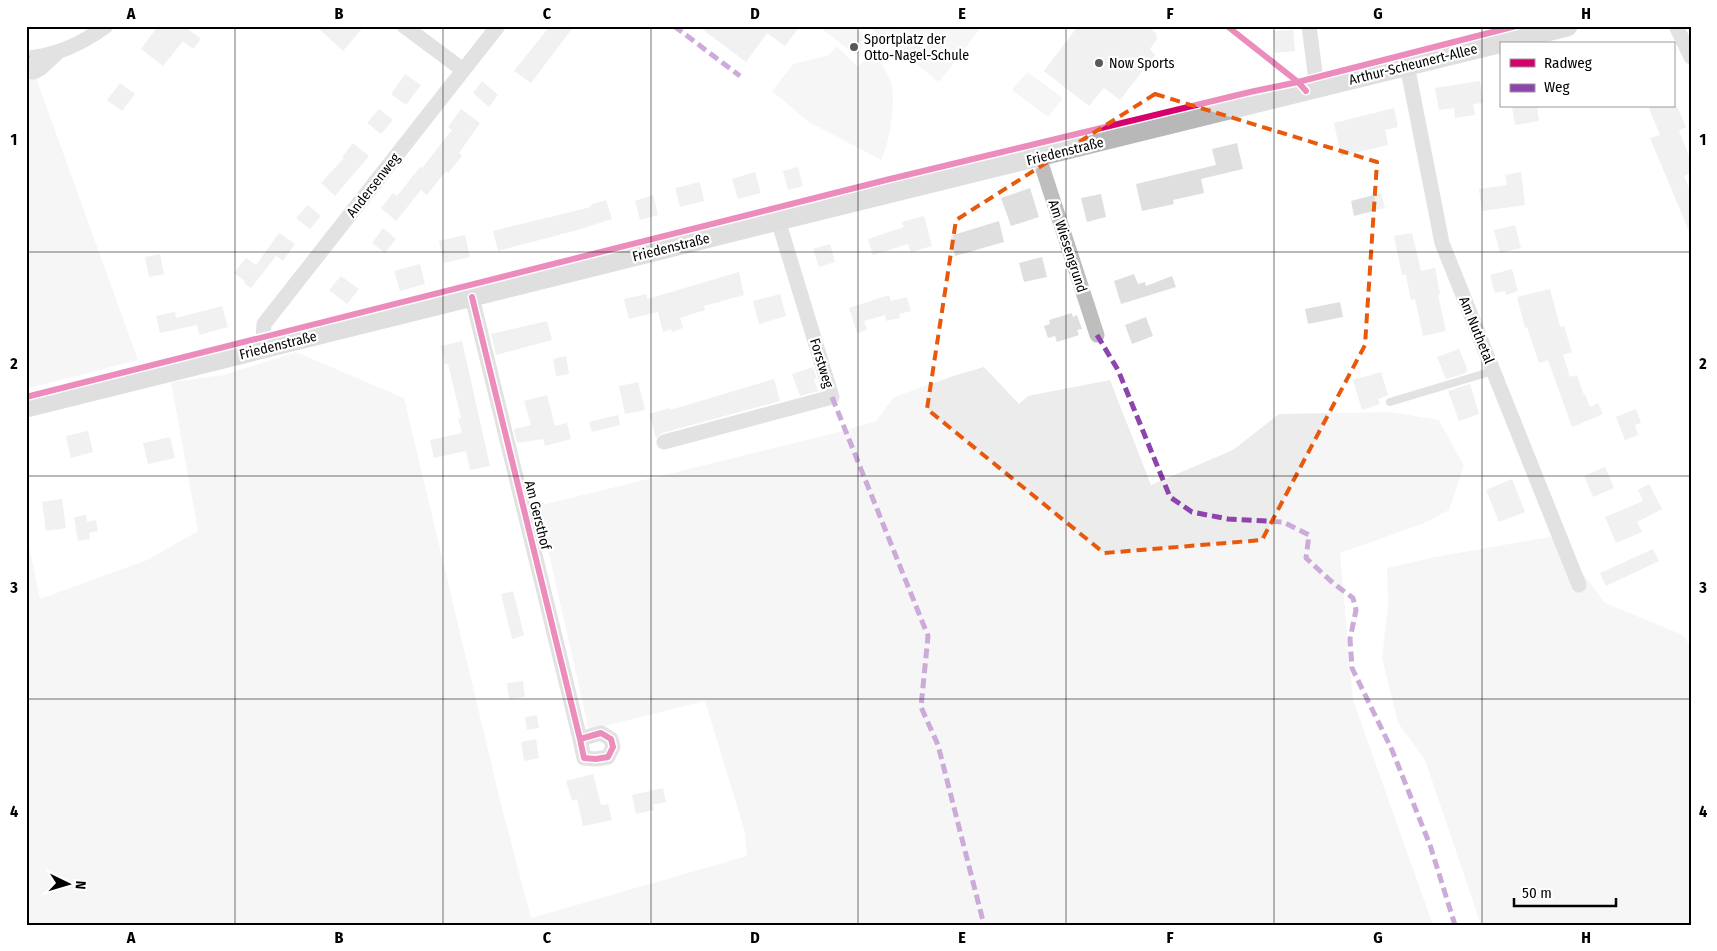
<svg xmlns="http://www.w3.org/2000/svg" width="1717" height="951" viewBox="0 0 1717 951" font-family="'Fira Sans Condensed',sans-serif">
	<rect width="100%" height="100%" fill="#fff"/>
	<g fill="#ececec">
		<path d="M818,26H853L869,39L856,55Z"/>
		<path d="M868,26H982L939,82Z"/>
		<path d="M836,46L858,67L873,51C878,60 891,77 892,86C895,105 890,143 881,160L809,122L772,91L793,64L829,55Z"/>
		<path d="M26,50L138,360L26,389Z"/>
		<path d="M1027,72L1063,98L1048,117L1012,90Z"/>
		<path d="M296,352L404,398L501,804L531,918L747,856L744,829L705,701L589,730L538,506L839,432L876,421L894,397L953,376L984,367L1019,404L1028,396L1110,380L1151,485L1233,450L1279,414L1390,412L1439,420L1464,466L1449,510L1422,524L1340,553L1353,700L1433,925H26V531L40,599L147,560L198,531L171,382L223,375Z"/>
		<path d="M1555,536L1605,603L1683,635L1691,647V925H1481L1425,760L1398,723L1382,658L1388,605L1387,568L1435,557Z"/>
	</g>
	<g fill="#dfdfdf">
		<path d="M158,26H184L201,39L193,49L183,41L163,66L141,49Z"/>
		<path d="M316,26H364L343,51Z"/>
		<path d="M550,26H574L531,83L514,71Z"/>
		<path d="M698,26H800L785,46L767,33L746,62Z"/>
		<path d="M1078,26H1151L1152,30L1156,33L1157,39L1150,49L1155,55L1120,100L1104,88L1089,106L1044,71Z"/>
		<path d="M1293,30L1295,51L1275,53L1273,31Z"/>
		<path d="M405,74L421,85L406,105L391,94Z"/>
		<path d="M482,81L498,95L489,107L473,93Z"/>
		<path d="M1480,81L1483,103L1473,104L1475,115L1455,118L1454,108L1439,110L1435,88Z"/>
		<path d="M120,83L135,94L122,111L107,100Z"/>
		<path d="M1519,106H1537L1539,121L1515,125L1512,107Z"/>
		<path d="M1648,106H1677L1686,127L1679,131L1691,161V173L1684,176L1691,193V236L1650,138L1660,135Z"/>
		<path d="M1394,108L1398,127L1385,130L1388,145L1341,156L1334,123Z"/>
		<path d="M379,109L393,120L381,134L367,123Z"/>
		<path d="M461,109L480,123L459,153L462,156L448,173L446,171L427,195L421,190L396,221L381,208L393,193L397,196L420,167L422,168L452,130L448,127Z"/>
		<path d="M353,143L369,156L335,196L321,183L344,158L342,157Z"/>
		<path d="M1237,143L1243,169L1201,179L1204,193L1173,200L1174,204L1142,211L1136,184L1216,165L1212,149Z"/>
		<path d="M798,167L803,186L788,190L783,171Z"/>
		<path d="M755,172L761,193L738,199L732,179Z"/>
		<path d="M1521,172L1525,205L1482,211L1479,189L1507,185L1505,175Z"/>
		<path d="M700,182L704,201L680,207L675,188Z"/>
		<path d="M1030,188L1039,217L1011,226L1001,198Z"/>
		<path d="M1381,193L1385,208L1354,216L1351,201Z"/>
		<path d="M1101,194L1106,217L1087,222L1081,198Z"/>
		<path d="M653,195L658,215L640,220L635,201Z"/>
		<path d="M606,200L612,219L581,229L498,251L493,231L591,207L590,205Z"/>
		<path d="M308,205L321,216L310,229L296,218Z"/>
		<path d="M924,216L932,246L911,252L908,244L873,255L868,239L904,227L902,222Z"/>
		<path d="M999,221L1004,242L955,256L950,236Z"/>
		<path d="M1515,225L1521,248L1500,253L1494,230Z"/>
		<path d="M383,228L396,239L385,253L372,243Z"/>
		<path d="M279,233L295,244L283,261L276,256L251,288L244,283L245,281L234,273L246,258L256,265Z"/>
		<path d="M1412,233L1421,271L1435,268L1440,294L1438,295L1446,331L1423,336L1415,299L1411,300L1406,275H1402L1394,236Z"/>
		<path d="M465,235L470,257L444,263L439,241Z"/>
		<path d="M830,244L835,262L819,267L813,249Z"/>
		<path d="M160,254L164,274L149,277L145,257Z"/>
		<path d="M1042,257L1047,277L1024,282L1019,263Z"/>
		<path d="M420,264L425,284L400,291L394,271Z"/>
		<path d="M1512,269L1518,291L1506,295L1505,291L1495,293L1490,275Z"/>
		<path d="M739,272L744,295L704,306L705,310L680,318L683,328L672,332L671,329L663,332L658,312L629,319L624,299L646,294L647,299Z"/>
		<path d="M1134,274L1138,284L1145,282L1146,286L1172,276L1176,287L1121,304L1114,281Z"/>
		<path d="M341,276L359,289L347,304L329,290Z"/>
		<path d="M1550,289L1560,327L1564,326L1572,352L1563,355L1570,377L1577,375L1584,395L1585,394L1590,407L1598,403L1603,414L1572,427L1548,360L1539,363L1527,327L1525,328L1517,297Z"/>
		<path d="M780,294L786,316L759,324L753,301Z"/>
		<path d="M889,295L891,301L907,297L911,311L899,314L900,318L886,321L885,315L864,321L867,330L857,333L849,308Z"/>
		<path d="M1340,302L1343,317L1308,324L1305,309Z"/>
		<path d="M222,306L228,327L199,335L197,325L160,333L156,316L175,312L176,318Z"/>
		<path d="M1072,313L1073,317L1077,315L1082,329L1077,330L1079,335L1057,342L1055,336L1048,338L1044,326L1050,324L1049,320Z"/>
		<path d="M1146,317L1153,336L1132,344L1125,325Z"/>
		<path d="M547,321L552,340L496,355L491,334Z"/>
		<path d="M462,341L490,466L470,470L466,451L434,458L430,440L462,433L458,419L461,418L448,364L445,365L441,346Z"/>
		<path d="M1459,349L1468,371L1465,372L1466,373L1446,379L1437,357Z"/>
		<path d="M566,356L569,374L556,376L553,359Z"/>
		<path d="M813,367L817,379H814L818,391L800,396L792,374Z"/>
		<path d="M1381,372L1388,395L1378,399L1380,404L1362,410L1353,380Z"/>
		<path d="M774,379L780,401L662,433L656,438L649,414L670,408V410Z"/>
		<path d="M638,382L645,410L625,414L619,386Z"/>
		<path d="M1470,384L1479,414L1459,421L1448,391Z"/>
		<path d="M547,395L555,426L567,423L571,439L545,446L543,439L517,443L514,429L531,425L524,401Z"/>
		<path d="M1636,409L1641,423L1635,425L1638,435L1625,440L1616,417Z"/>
		<path d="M618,415L620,425L592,432L589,422Z"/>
		<path d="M88,431L93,452L71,458L66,436Z"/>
		<path d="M170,437L175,458L148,464L143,443Z"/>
		<path d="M1605,467L1614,488L1593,497L1584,476Z"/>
		<path d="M1512,479L1525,512L1499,522L1486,490Z"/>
		<path d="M1649,484L1662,509L1637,522L1642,532L1616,543L1605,517L1643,501L1638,490Z"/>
		<path d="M62,499L66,528L46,531L42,502Z"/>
		<path d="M86,515L87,522L96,520L98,531L89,533L90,539L78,541L74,517Z"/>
		<path d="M1653,549L1659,561L1606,586L1600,573Z"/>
		<path d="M513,591L524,635L512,639L501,594Z"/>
		<path d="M523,681L525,697L509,699L507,683Z"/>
		<path d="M537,715L539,728L527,730L525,717Z"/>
		<path d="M536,739L539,758L524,761L521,742Z"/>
		<path d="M593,774L601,805L608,804L612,820L583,826L577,799L572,801L566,781Z"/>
		<path d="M663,788L666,802L653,805L654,810L636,814L632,795Z"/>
	</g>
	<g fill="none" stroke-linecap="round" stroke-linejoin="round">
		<path stroke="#bebebe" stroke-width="8" d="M1390,402L1493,371"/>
		<g stroke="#bebebe" stroke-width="15">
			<path d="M404,26L463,70"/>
			<path d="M1309,26L1317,88"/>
			<path d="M1676,26L1691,57"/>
			<path d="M26,61L29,58C58,55 83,43 106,26"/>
			<path d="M1407,65L1442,243L1579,585"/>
			<path d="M26,71L34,72L41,68L57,53"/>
			<path d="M1039,157L1097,335"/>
			<path d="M472,297L580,739L584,758L596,759L608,757L613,747L611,739L601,733L580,739"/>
			<path d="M266,348L263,338L264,324L498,26"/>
			<path d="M664,442L832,397L778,220"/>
		</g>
		<path stroke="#b8b8b8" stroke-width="21" d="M26,407L778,220L1567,26"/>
		<g stroke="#8e44ad" stroke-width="5" stroke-dasharray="10 5" stroke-linecap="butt">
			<path d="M674,26L740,76"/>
			<path d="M26,56L29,58"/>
			<path d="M1097,335L1118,370L1170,497L1192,512L1228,519L1283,522L1309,535L1306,558L1333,583L1353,598L1356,610L1350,639L1352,668L1392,750L1430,845L1455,925"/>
			<path d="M832,397L928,636L921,707L938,745L984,925"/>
		</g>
		<g stroke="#fff" stroke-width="9">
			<g id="cycleway">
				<path d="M1227,26L1298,82L1306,91"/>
				<path d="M472,297L580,739L584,758L596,759L608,757L613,747L611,739L601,733L580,739"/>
				<path d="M26,397L890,179L1250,92L1298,82L1516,26"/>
			</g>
		</g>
		<use href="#cycleway" stroke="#d6006c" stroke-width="6"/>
	</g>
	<path d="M0 0H1717V951H0ZM1155,94L1377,162L1365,345L1262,540L1104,553L927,409L956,220Z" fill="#fff" fill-opacity=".55" fill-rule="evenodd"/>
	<path fill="none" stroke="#e8590c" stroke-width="4" stroke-dasharray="10 6" stroke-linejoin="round" d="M1155,94L1377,162L1365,345L1262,540L1104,553L927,409L956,220Z"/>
	<path fill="none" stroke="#000" stroke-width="1" stroke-opacity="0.55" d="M235,26V925M443,26V925M651,26V925M858,26V925M1066,26V925M1274,26V925M1482,26V925M26,252H1691M26,476H1691M26,699H1691"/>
	<g fill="#595959" stroke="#fff" stroke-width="2">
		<circle cx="854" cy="47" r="5"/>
		<circle cx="1099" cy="63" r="5"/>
	</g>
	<g text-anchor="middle" stroke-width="4.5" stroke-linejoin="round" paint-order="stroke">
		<g font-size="14" fill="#000" stroke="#fff" text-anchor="start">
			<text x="864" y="44">Sportplatz der<tspan x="864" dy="16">Otto-Nagel-Schule</tspan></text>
			<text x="1109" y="68">Now Sports</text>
		</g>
		<g font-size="14" fill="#000" stroke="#fff">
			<text transform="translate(1413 64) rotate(-14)" y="5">Arthur-Scheunert-Allee</text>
			<text transform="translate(1065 151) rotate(-14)" y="5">Friedenstraße</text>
			<text transform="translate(373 185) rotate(-52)" y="5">Andersenweg</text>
			<text transform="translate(1068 246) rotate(72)" y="5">Am Wiesengrund</text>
			<text transform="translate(671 247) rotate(-14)" y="5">Friedenstraße</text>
			<text transform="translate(1477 330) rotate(68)" y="5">Am Nuthetal</text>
			<text transform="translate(278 345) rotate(-14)" y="5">Friedenstraße</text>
			<text transform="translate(822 363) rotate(73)" y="5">Forstweg</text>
			<text transform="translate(538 515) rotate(76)" y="5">Am Gersthof</text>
		</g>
	</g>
	<rect width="1717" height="951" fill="none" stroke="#ffffff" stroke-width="55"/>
	<rect x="1500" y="42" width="175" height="65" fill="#ffffff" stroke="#999999"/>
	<rect x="1510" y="59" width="25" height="8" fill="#d6006c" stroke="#999999"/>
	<text x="1544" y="68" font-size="15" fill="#000000">Radweg</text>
	<rect x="1510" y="84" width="25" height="8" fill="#8e44ad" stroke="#999999"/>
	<text x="1544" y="92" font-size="15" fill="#000000">Weg</text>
	<g transform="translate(68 884) rotate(95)" stroke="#ffffff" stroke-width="4" paint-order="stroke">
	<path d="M0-4L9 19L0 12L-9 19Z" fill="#000000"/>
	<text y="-8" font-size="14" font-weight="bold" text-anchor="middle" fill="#000000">N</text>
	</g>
	<path d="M1514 898v8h102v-8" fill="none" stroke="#000000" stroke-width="2.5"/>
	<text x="1522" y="898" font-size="15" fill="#000000" stroke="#ffffff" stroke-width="4" paint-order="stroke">50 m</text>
	<rect x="28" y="28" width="1662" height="896" fill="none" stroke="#000" stroke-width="2"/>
	<g font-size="16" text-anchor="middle" font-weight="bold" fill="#000">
		<text x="131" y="19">A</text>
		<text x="339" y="19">B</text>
		<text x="547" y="19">C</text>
		<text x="755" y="19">D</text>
		<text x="962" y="19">E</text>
		<text x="1170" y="19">F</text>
		<text x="1378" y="19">G</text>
		<text x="1586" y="19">H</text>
		<text x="14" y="145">1</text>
		<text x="1703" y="145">1</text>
		<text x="14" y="369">2</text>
		<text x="1703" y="369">2</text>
		<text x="14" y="593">3</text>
		<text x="1703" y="593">3</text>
		<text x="14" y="817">4</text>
		<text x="1703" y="817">4</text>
		<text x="131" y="943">A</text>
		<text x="339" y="943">B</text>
		<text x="547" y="943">C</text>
		<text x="755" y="943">D</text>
		<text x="962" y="943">E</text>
		<text x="1170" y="943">F</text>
		<text x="1378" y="943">G</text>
		<text x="1586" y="943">H</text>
	</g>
</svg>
